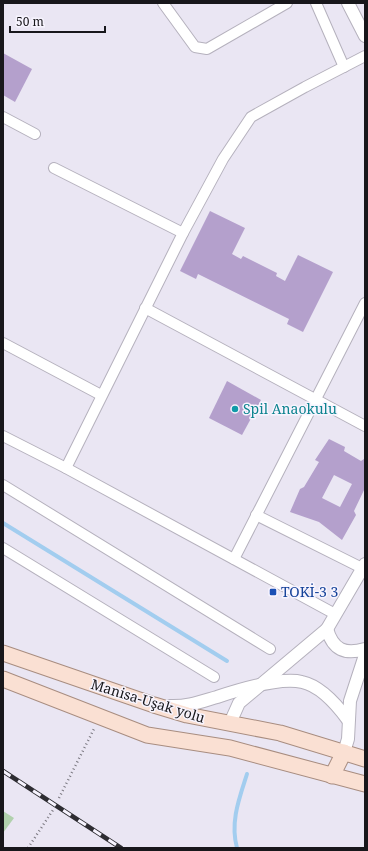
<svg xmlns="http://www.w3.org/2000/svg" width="368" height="851" viewBox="0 0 368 851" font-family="'Noto Serif',serif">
	<rect width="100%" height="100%" fill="#eae6f3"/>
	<path fill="#b1d1ad" d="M3,811L14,818L3,833Z"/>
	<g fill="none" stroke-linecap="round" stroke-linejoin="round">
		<g stroke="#a2cdef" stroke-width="4">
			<path d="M3,523L227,661"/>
			<path d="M237,848C230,822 239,799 247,774"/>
		</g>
	</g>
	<g fill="#b4a0cc" fill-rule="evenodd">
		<path d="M3,53L32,69L15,102L3,95Z"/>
		<path d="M210,211L245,228L232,254L241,259L243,256L277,273L276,276L285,281L298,255L333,272L303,332L287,324L289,319L198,274L196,279L180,271Z"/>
		<path d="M227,381L261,400L242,435L209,418Z"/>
		<path d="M329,439L345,447L344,451L361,461L364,459H365V488L354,511L356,515L342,540L319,522L290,512L300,489L304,487L319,462L315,460ZM334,475L352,484L340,507L322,498Z"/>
	</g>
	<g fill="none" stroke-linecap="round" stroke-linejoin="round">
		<g stroke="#b5b1bd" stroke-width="12">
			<g id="minor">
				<path d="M163,3L195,47L207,49L287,3"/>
				<path d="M316,3L344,67"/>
				<path d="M3,117L35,134"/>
				<path d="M54,168L183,233"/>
				<path d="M145,308L365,426"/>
				<path d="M3,343L101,395"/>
				<path d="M3,436L66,468L335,614"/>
				<path d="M66,468L183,233L223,159L251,117L305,87L365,56"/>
				<path d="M3,485L270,649"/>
				<path d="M256,515L362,568"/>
				<path d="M3,548L214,677"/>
				<path d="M234,559L365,303"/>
			</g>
		</g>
		<g stroke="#b5b1bd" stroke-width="14">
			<g id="tertiary">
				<path d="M348,3L365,36"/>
				<path d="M327,629C333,650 345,655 365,649"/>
				<path d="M169,706C187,707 200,702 217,697C238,690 281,677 302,682C321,686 337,705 348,720"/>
				<path d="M230,723L239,703L327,629L365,564"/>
				<path d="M344,752L348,739L350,701L365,655"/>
			</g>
		</g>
		<g stroke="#a88d80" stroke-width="17">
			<g id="primary">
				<path d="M3,653L154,705L187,715L280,733L365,759"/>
				<path d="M3,679L147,735L230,748L365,784"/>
				<path d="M332,776L344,752"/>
			</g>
		</g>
		<g stroke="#79777f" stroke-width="2.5" stroke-dasharray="1 3" stroke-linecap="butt">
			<path d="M59,798L95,727"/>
			<path d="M28,848L53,810"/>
		</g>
		<use href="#minor" stroke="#fff" stroke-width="10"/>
		<use href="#tertiary" stroke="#fff" stroke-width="12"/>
		<use href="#primary" stroke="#fae0d3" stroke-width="15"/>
		<g stroke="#2e2d32" stroke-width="4.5">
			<path id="rail" d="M3,771L121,848"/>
		</g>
		<use href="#rail" stroke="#f7f4fe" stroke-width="3" stroke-dasharray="9" stroke-linecap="butt"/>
	</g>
	<circle fill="#0f9aa8" stroke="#f7f4fe" stroke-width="1.5" cx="235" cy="409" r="4"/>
	<rect fill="#1a4fb4" stroke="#f7f4fe" stroke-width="1.5" x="269" y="588" width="8" height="8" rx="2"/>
	<g text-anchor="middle" stroke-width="3" stroke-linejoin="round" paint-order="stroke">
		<g font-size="14" fill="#0d838f" stroke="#f7f4fe" text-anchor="start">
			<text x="243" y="414">Spil Anaokulu</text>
		</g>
		<g font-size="14" fill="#164399" stroke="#f7f4fe" text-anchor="start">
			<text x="281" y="597">TOKİ-3 3</text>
		</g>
		<g font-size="14" fill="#18171b" stroke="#f7f4fe">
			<text transform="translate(148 701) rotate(17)" y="5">Manisa-Uşak yolu</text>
		</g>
	</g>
	<rect width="368" height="851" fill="none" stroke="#18171b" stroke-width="8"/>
	<path d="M10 26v6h95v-6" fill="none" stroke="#18171b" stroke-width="2"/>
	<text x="16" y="26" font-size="12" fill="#18171b" stroke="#f7f4fe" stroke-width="3" paint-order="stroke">50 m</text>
</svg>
